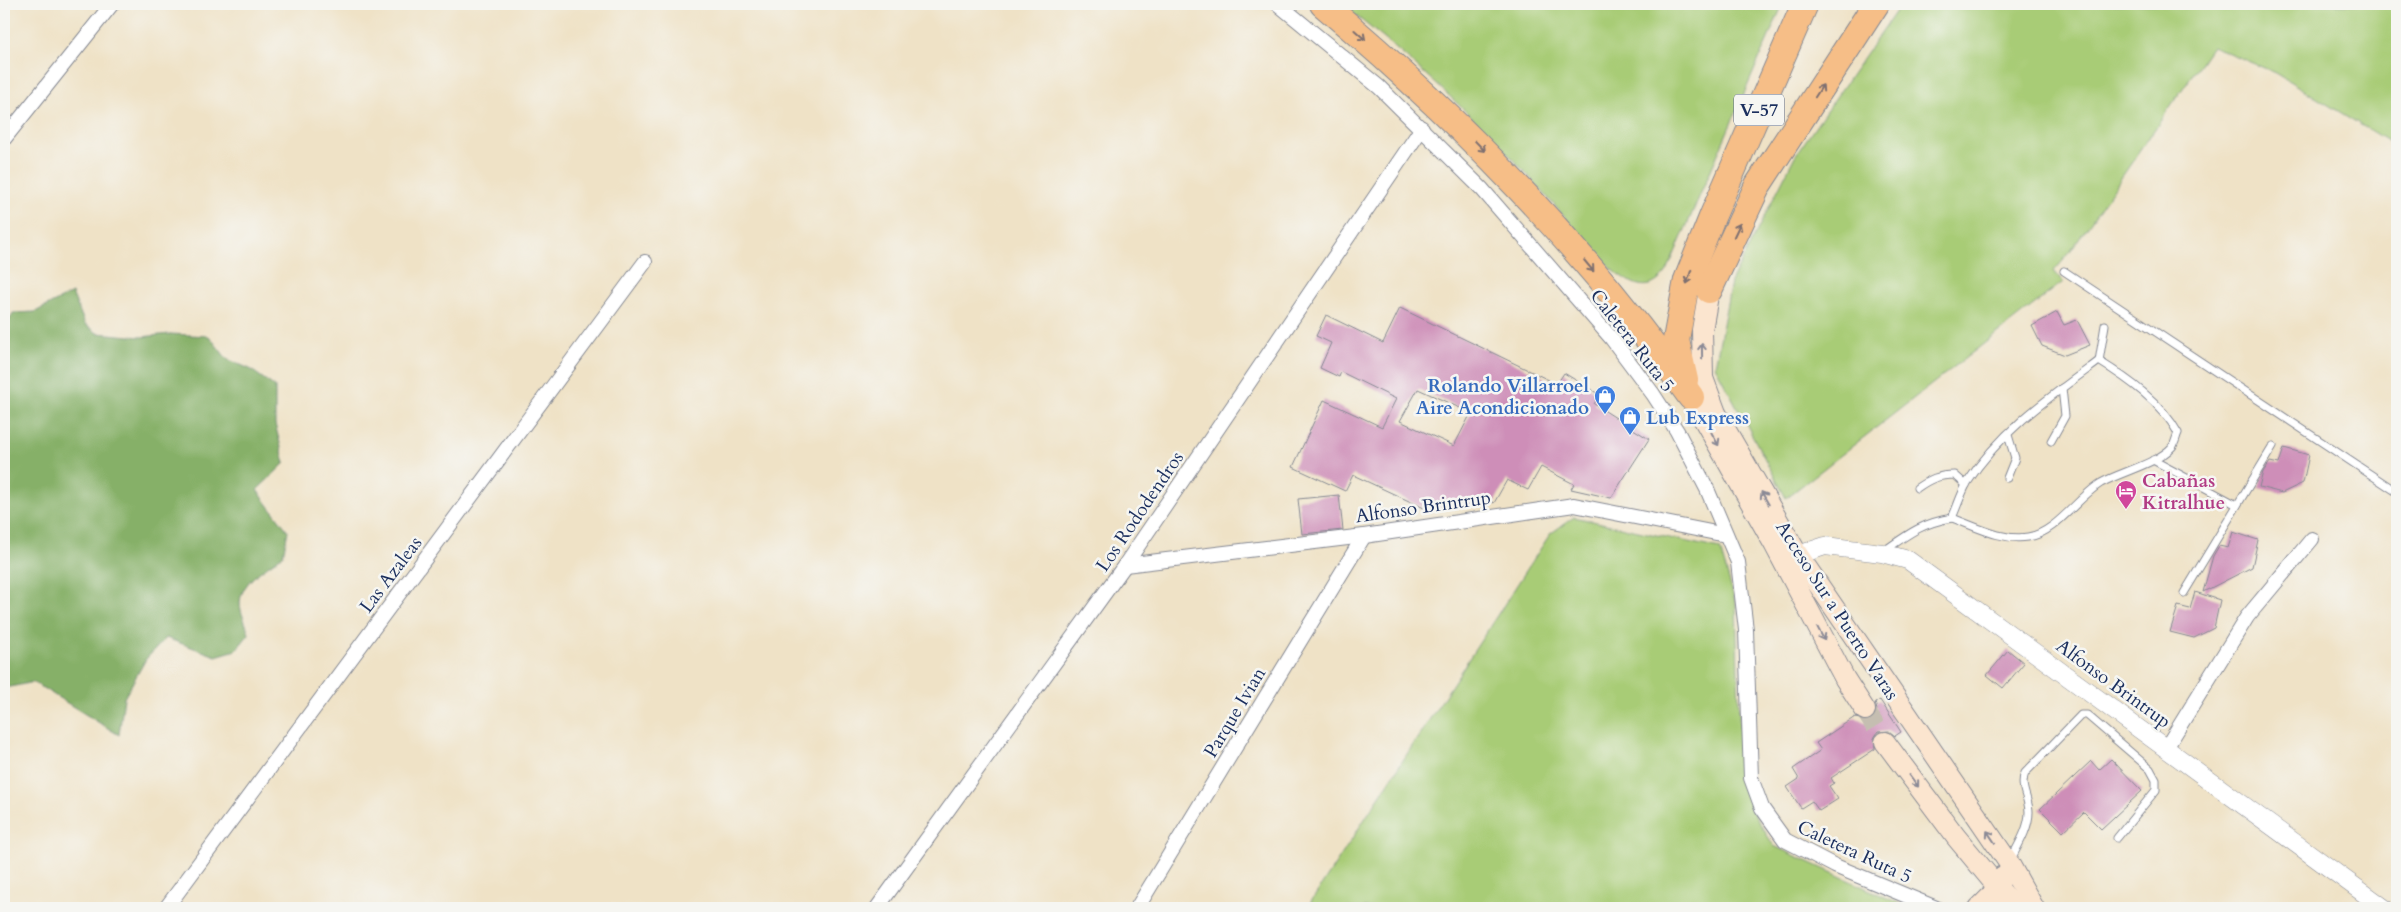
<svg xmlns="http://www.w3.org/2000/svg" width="2401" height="912" viewBox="0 0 2401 912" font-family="Cardo,serif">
	<rect width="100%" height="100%" fill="#f6f6f2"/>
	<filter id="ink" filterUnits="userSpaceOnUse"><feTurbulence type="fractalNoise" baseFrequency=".02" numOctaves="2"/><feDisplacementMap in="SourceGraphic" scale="10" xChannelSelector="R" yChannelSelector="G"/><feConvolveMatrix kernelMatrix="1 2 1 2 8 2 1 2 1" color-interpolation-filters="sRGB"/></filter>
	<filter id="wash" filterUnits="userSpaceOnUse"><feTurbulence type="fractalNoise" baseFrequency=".0096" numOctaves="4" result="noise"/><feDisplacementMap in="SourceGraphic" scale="20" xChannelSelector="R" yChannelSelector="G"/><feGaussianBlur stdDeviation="1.12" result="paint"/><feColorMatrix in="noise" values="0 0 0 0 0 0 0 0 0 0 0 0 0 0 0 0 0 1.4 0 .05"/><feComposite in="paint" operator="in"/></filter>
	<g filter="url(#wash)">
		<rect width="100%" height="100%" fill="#efe2c6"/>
		<g fill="#a8cc76" stroke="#627e6a">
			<path d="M1341,4H1783L1667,271C1658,284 1646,290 1631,282C1610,272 1594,250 1579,233C1556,208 1534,181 1510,156C1458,101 1400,50 1341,4Z"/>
			<path d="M1901,4H2397V147L2276,73L2212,46L2068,255L2054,271L2063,282L1786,498L1715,366L1731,282L1795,156Z"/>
			<path d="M1574,517L1720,549L1736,604L1741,781L1755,816L1774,846L1909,908H1307L1550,534Z"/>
		</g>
		<path fill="#86b067" stroke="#507062" d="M72,293L85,324L97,333L141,337L170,334L209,336L227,359L250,369L275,387V424L285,463L257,490L288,531L283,555C268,567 241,580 240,603C240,612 247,625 249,634L236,650L216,656L166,638L146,659L124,698L119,735L33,682L11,687H4V330L13,313L35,312Z"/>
		<g id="blocks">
			<g fill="#ce8eb8" fill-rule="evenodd">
				<path d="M1400,308L1557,384L1564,373L1600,395L1594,404L1649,439L1611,498L1571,489L1574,484L1541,467L1528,490L1507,480L1494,503L1482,497L1476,505L1441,509L1428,502L1424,508L1353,475L1345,491L1293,467L1324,400L1382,427L1396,399L1341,372L1339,377L1320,368L1331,343L1316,336L1326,315L1383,343ZM1418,389L1471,413L1454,446L1400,421Z"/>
				<path d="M2057,312L2064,325L2077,320L2090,345L2065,355L2042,346L2032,326Z"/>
				<path d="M2284,448L2309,455L2303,483L2282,493L2259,487L2263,472L2270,462L2279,464Z"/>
				<path d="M1339,495L1343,530L1302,534L1298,499Z"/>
				<path d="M2233,532L2258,540L2252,567L2203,592L2213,556L2219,546L2228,548Z"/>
				<path d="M2195,592L2220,600L2214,628L2194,638L2170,632L2178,606L2190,609Z"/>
				<path d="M2008,650L2024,663L2003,688L1987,675Z"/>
				<path d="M1880,700L1901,732L1895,736L1889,731L1878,732L1874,738L1875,749L1831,778L1834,783L1829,786L1838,799L1819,811L1812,801L1801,808L1787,787L1799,779L1793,769L1821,750L1816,743L1855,717L1865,722L1872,720L1877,710L1875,703Z"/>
				<path d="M2111,759L2142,791L2101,829L2084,812L2063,832L2040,809L2091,761L2099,770Z"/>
			</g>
		</g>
	</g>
	<g filter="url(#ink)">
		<use href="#blocks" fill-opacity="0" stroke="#858892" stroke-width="1"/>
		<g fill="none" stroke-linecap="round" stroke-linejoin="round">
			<path stroke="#c5beb1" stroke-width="20" stroke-dasharray="20 10" stroke-linecap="butt" d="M1865,710L1885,742"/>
			<g stroke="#858892" stroke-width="9">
				<g id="service">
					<path d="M2064,271L2397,492"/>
					<path d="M2051,441L2065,416L2062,388"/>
					<path d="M2153,460L2237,505"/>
					<path d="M2007,478L2015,458L2008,435"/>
					<path d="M1917,488C1930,479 1938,475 1955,475L1966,485"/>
					<path d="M1952,518C1977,527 2002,541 2028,537C2056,533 2078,497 2101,483C2121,472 2158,463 2172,447C2175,444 2176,437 2178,433C2161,402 2128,379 2099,361"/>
					<path d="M1884,551C1908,534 1922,523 1952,518C1957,507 1961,494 1967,483C2000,431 2051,396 2099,361L2105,325"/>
					<path d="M2184,593L2273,446"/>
					<path d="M2010,861C2017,847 2029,829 2029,812C2029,798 2019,787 2025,773L2081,715H2087L2150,769L2156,780V790L2117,838"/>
				</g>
			</g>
			<g stroke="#858892" stroke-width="16">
				<g id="minor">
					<path d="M1278,4L1379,87L1482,189L1612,339L1653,394L1677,431L1707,489L1738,562L1746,630L1751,778L1762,808L1785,840L1835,866L1936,908"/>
					<path d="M4,139L112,4"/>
					<path d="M1125,565L1364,536L1574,505L1726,535"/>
					<path d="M2166,748L2247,617L2312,539"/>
					<path d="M166,908L645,262"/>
					<path d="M877,908L1125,565L1422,128"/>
					<path d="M1137,908L1364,536"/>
				</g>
			</g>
			<g stroke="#858892" stroke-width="19">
				<path id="tertiary" d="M1798,555L1825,546L1882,553L1908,560L2384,908"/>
			</g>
			<g stroke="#858892" stroke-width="22">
				<g id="secondary">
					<path d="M1709,290L1702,330L1703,378L1716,413L1798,555L2009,863L2034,908"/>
					<path d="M1691,397L1774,544L1845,679L1865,710"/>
					<path d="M1885,742L1956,837L2015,908"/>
					<path d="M1979,908L1991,896L2003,876"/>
				</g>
			</g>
			<g stroke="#858892" stroke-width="28">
				<g id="motorway">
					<path d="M1323,4C1461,120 1586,249 1691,397"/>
					<path d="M1709,290L1758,185L1876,4"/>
					<path d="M1685,380L1676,340L1687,280L1713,215L1805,4"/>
				</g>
			</g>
			<use href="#service" stroke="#fff" stroke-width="7"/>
			<use href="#minor" stroke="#fff" stroke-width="14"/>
			<use href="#tertiary" stroke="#fff" stroke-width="18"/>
			<use href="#secondary" stroke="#fbe5cf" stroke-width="20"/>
			<use href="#motorway" stroke="#f6be87" stroke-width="26"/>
		</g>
		<defs><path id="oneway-shaft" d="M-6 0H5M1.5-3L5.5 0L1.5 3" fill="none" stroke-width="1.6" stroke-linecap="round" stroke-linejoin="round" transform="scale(1.25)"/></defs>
		<g stroke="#7e6f70">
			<use href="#oneway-shaft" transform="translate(1360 35) rotate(42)"/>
			<use href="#oneway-shaft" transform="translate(1819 91) rotate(-57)"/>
			<use href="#oneway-shaft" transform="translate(1480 146) rotate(46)"/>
			<use href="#oneway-shaft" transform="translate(1737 230) rotate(-65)"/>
			<use href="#oneway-shaft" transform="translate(1589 266) rotate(50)"/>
			<use href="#oneway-shaft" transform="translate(1689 277) rotate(108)"/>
		</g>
		<g stroke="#8b8a96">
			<use href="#oneway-shaft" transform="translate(1702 351) rotate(-91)"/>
			<use href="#oneway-shaft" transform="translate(1715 439) rotate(61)"/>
			<use href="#oneway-shaft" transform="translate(1765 498) rotate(-120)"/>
			<use href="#oneway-shaft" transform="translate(1821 634) rotate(62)"/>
			<use href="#oneway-shaft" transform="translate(1914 781) rotate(53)"/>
			<use href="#oneway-shaft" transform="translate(1991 837) rotate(-124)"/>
		</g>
	</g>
	<defs>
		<g id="shop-pin" transform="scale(1.125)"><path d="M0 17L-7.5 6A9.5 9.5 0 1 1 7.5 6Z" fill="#3f7fe0" stroke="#f6f6f2"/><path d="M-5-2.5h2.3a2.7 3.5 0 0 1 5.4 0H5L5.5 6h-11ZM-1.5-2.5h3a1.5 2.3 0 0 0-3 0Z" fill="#fff"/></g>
		<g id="hotel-pin" transform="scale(1.125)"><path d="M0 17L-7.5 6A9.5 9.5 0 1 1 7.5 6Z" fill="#d1479c" stroke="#f6f6f2"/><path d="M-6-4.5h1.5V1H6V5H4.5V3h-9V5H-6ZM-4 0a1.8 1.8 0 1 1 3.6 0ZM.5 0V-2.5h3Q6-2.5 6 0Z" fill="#fff"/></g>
	</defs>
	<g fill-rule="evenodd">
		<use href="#shop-pin" x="1605" y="396"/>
		<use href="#shop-pin" x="1630" y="417"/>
		<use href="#hotel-pin" x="2126" y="491"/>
	</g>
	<g text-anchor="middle" stroke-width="5" stroke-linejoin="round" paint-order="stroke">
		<rect fill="#f6f6f2" stroke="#5d6b8a" stroke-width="1" x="1734" y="94.5" width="50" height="31" rx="4"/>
		<g font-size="18" font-weight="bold" fill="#1b2f5e">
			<text x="1759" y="116">V-57</text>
		</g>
		<g font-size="19" fill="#1b2f5e" stroke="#f6f6f2">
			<text transform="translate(1633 340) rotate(52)" y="7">Caletera Ruta 5</text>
			<text transform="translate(1423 506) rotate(-8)" y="7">Alfonso Brintrup</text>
			<text transform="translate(1139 511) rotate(-56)" y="7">Los Rododendros</text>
			<text transform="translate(390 574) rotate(-53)" y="7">Las Azaleas</text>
			<text transform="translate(1838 610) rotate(57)" y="7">Acceso Sur a Puerto Varas</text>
			<text transform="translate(2114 683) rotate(36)" y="7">Alfonso Brintrup</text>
			<text transform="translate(1234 712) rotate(-59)" y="7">Parque Ivian</text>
			<text transform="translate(1855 851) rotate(25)" y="7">Caletera Ruta 5</text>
		</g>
		<g font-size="19" font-weight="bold" fill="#366cbe" stroke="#f6f6f2" text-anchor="end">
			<text x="1589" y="392">Rolando Villarroel<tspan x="1589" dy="22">Aire Acondicionado</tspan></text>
			<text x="1646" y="424" text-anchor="start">Lub Express</text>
		</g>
		<g font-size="19" font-weight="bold" fill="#b23c85" stroke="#f6f6f2" text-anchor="start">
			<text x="2142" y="487">Cabañas<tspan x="2142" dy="22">Kitralhue</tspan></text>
		</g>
	</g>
	<rect width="2401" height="912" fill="none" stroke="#f6f6f2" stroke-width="20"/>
</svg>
